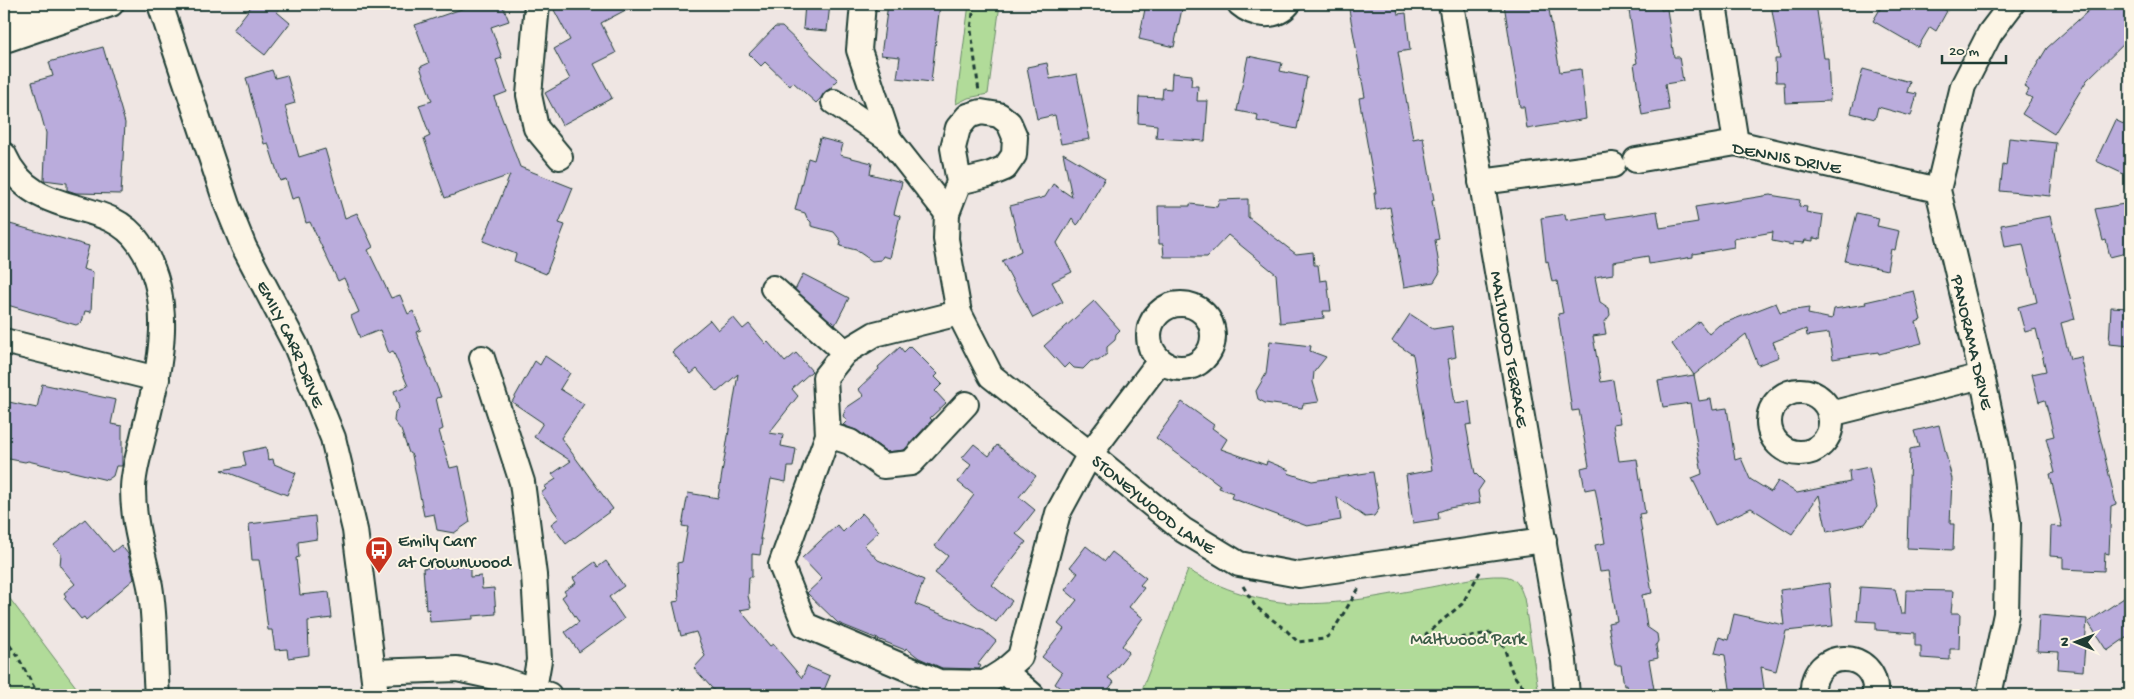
<svg xmlns="http://www.w3.org/2000/svg" width="2134" height="699" viewBox="0 0 2134 699" font-family="'Gochi Hand',sans-serif">
	<rect width="100%" height="100%" fill="#efe6e3"/>
	<filter id="ink" filterUnits="userSpaceOnUse"><feTurbulence type="fractalNoise" baseFrequency=".02" numOctaves="2"/><feDisplacementMap in="SourceGraphic" scale="10" xChannelSelector="R" yChannelSelector="G"/><feConvolveMatrix kernelMatrix="1 2 1 2 8 2 1 2 1" color-interpolation-filters="sRGB"/></filter>
	<g filter="url(#ink)">
		<g fill="#b1db99" stroke="#688c66">
			<path d="M969,4H1000L988,94L968,98L956,104Z"/>
			<path d="M1188,570C1277,620 1336,604 1431,587C1453,583 1479,575 1502,576C1516,576 1520,586 1524,598L1539,695H1140Z"/>
			<path d="M4,591L82,695H4Z"/>
		</g>
		<g fill="#baacdc" stroke="#1f3d34">
			<path d="M253,4H283L277,12L290,23L265,55L233,30Z"/>
			<path d="M476,4H502L509,21L491,27L502,58L496,60L507,92L494,97L520,167L573,188L559,223L565,225L546,274L514,261L516,254L483,241L510,175L445,198L424,139L430,136L419,105L432,101L420,67L429,63L415,25Z"/>
			<path d="M567,4H637L601,23L616,53L594,64L612,98L562,125L545,93L570,79L554,49L570,40L554,10Z"/>
			<path d="M805,4H830L827,31L803,29Z"/>
			<path d="M888,4H940L931,82L897,78L900,57L881,55Z"/>
			<path d="M1146,4H1183L1174,47L1139,39Z"/>
			<path d="M1348,4H1396L1398,14L1406,13L1410,50L1398,52L1413,139L1423,137L1434,200L1432,201L1439,239L1435,240L1440,272L1434,282L1404,287L1390,207L1376,210L1374,193H1376L1359,98L1365,97Z"/>
			<path d="M1504,4H1548L1560,72L1581,69L1586,119L1527,129L1524,107H1520Z"/>
			<path d="M1628,4H1660L1661,10L1667,9L1674,57H1679L1683,81L1665,84L1669,110L1642,115L1634,64L1637,63Z"/>
			<path d="M1771,4H1816L1824,58H1828L1830,101L1785,103L1784,82H1776L1775,59H1780Z"/>
			<path d="M1883,4H1934L1947,11L1936,31L1930,27L1918,47L1873,21Z"/>
			<path d="M2096,4H2130V38L2087,80L2054,134L2022,114L2032,98L2026,95L2029,90L2024,86L2047,48Z"/>
			<path d="M775,27H782L838,80L816,103L793,82L790,86L765,62L761,66L749,54Z"/>
			<path d="M103,47L125,123L121,194L76,193L67,190V183L44,180L46,133L32,82L53,76L49,62Z"/>
			<path d="M1248,56L1282,63L1280,71L1307,77L1297,129L1257,121L1258,115L1237,111Z"/>
			<path d="M1047,63L1050,79L1077,74L1090,139L1061,144L1055,115L1037,119L1027,67Z"/>
			<path d="M1863,69L1910,82L1907,92L1917,94L1911,116L1878,107L1875,119L1851,113Z"/>
			<path d="M272,70L275,78L287,75L295,103L285,106L299,157L325,149L345,218L357,213L373,247L368,250L391,298L400,295L408,314L413,311L421,330L416,332L441,397L436,398L443,429L439,431L450,468L459,466L470,522L454,533L437,530L434,514L424,516L412,455L409,453L401,430L394,421L395,412L399,408L394,391L408,386L393,351L389,353L380,330L360,338L351,316L359,312L344,278L338,281L310,222L306,223L299,197L292,199L286,179L280,181L268,143L264,144L246,78Z"/>
			<path d="M1172,73L1192,75L1191,86H1198L1197,101H1208L1205,141L1156,138L1157,125L1138,123L1139,97L1162,98L1163,88L1171,89Z"/>
			<path d="M2115,120L2130,127V177L2096,161Z"/>
			<path d="M820,138L843,144L840,155L872,163L870,174L902,182L894,214L900,216L890,258L883,256L881,260L872,261L856,250L840,246L841,241L834,232L811,226V222L807,218L805,213L795,210L808,158L814,160Z"/>
			<path d="M2009,138L2056,143L2050,196L2000,191L2003,165L2006,166Z"/>
			<path d="M1063,153L1105,178L1079,223L1077,225L1072,218L1057,243L1072,272L1052,282L1063,302L1033,318L1002,261L1021,251L1010,206L1045,197L1053,184L1072,197Z"/>
			<path d="M1770,195L1800,200L1799,206L1807,207L1806,212L1823,215L1820,239L1813,238V241L1805,240L1804,243L1793,242V245L1772,241L1773,232L1733,239L1734,247L1693,254V257L1649,264L1648,256L1613,262V274L1595,277L1600,302L1609,308L1610,315L1604,323L1606,334L1593,336L1601,382L1613,380L1620,423L1613,424L1619,461L1637,459L1645,513L1639,514L1652,593L1642,595L1647,627L1657,634L1658,641L1656,645L1658,658L1649,660L1655,695H1628L1627,685L1624,686L1621,665H1615L1608,623L1617,621L1609,571L1600,572L1595,545L1605,543L1595,488L1585,490L1581,468L1589,466L1579,410L1572,411L1558,314L1563,313L1557,281L1552,282L1548,261L1546,262L1541,218L1565,214L1566,220L1605,214L1606,219L1657,211L1660,228L1698,222L1695,207Z"/>
			<path d="M1248,199V217L1296,254L1313,252L1314,265H1318L1320,281L1327,280L1331,311H1323L1324,318L1280,323L1276,274L1228,235L1207,257H1164L1163,244H1159L1158,206H1190V204L1217,207L1219,200Z"/>
			<path d="M2130,203V252L2110,257L2106,240L2103,241L2095,209Z"/>
			<path d="M1857,213L1879,218L1877,226L1899,231L1895,250L1891,249L1887,270L1845,261Z"/>
			<path d="M2050,216L2075,319L2061,323L2070,359L2081,357L2116,504L2111,506L2109,554L2105,553L2104,571L2063,569V557L2050,556L2051,526L2062,527L2050,474L2055,473L2046,438L2054,436L2045,400L2039,402L2032,374L2046,371L2036,329L2025,332L2018,307L2037,302L2023,244L2005,247L2001,225Z"/>
			<path d="M10,224L89,246L83,269L93,272L91,312L85,311L82,322L76,325L4,304V228L8,229Z"/>
			<path d="M803,274L849,298L835,325L795,290Z"/>
			<path d="M1914,291L1921,320L1916,322L1922,343L1879,354L1878,352L1833,359L1829,333L1807,336L1806,329L1773,342L1779,357L1758,365L1746,334L1694,375L1699,401L1711,399L1713,410L1727,408L1735,460L1741,458L1750,479L1771,492L1778,481L1797,493L1850,482L1849,471L1869,467L1877,507L1865,524L1827,532L1819,495L1792,534L1751,508L1715,525L1692,478L1702,474L1690,403L1663,407L1658,381L1694,375L1672,344L1699,321L1709,334L1719,325L1776,303L1780,312L1809,308L1808,314L1832,319L1834,309L1866,304L1865,302Z"/>
			<path d="M1094,301L1120,330L1116,334L1115,340L1107,347V354L1098,361H1091L1083,369L1074,368L1069,363L1064,368L1044,346Z"/>
			<path d="M2111,307L2130,308V346L2109,344Z"/>
			<path d="M1410,314L1433,329L1452,326L1456,357L1448,359L1455,403L1469,401L1472,424L1466,425L1473,464L1475,473L1484,482L1478,491L1480,503L1449,508L1438,512L1439,519L1413,523L1406,475L1432,470L1413,355L1392,341Z"/>
			<path d="M733,317L743,329L749,324L766,344L768,342L785,362L796,353L812,371L792,389L798,396L769,433L783,435L781,446L796,449L793,467H788L786,482L771,479L760,539H762L760,555L752,554V577H749L748,596L751,608L740,610L770,646L773,644L802,678L807,666L830,676L822,695H718L694,668L705,656L696,632L681,636L673,602L679,601L677,563L682,562L688,527L682,526L688,493L718,498L738,374L717,392L697,369L691,374L672,352L710,320L718,330Z"/>
			<path d="M1270,341L1311,346L1310,351L1326,357L1314,372L1313,382L1319,402L1303,404L1302,408L1265,403L1258,399L1256,391L1266,374Z"/>
			<path d="M910,346L938,374L935,377L942,384L935,391L946,403L930,418L932,420L904,450L887,452L858,431L843,425L847,421L843,416L846,408L864,396L858,389L879,369L878,367L900,347L904,352Z"/>
			<path d="M545,356L570,373L560,389L584,404L561,438L613,509L566,544L551,524L559,518L541,493L546,489L544,487L556,479L552,474L571,461L534,437L543,423L512,402L535,361L540,365Z"/>
			<path d="M42,384L116,400L111,424L122,426V466H116L113,476L107,480L28,461L25,462L4,458V401L37,408Z"/>
			<path d="M1182,402L1214,425L1212,428L1227,439L1221,449L1266,465L1267,461L1289,470L1288,473L1312,481L1373,472L1379,509L1374,516L1365,517L1337,497L1341,520L1307,526L1231,498L1233,493L1219,488L1220,485L1156,438Z"/>
			<path d="M1939,425L1952,479L1950,524H1954L1953,550L1907,548L1910,449L1919,447L1914,431Z"/>
			<path d="M974,444L989,456L997,445L1036,476L1019,497L1035,510L1016,534L1026,542L992,585L1012,601L996,622L935,573L948,556L935,546L974,495L958,482L971,465L962,458Z"/>
			<path d="M266,447L268,460L273,459L274,464L296,473L287,495L221,470L246,466L243,452Z"/>
			<path d="M862,513L879,531L864,545L878,560L924,580L915,604L984,631L996,641L978,664L981,666L979,669L942,668L919,658L906,648L905,650L838,623L807,593L822,579L802,558L837,525L843,532Z"/>
			<path d="M315,516L317,539L298,542L299,557L296,558L300,595L329,592L332,618L308,621L309,655L288,658L287,649L275,650L272,630H268L261,572L259,560H252L249,524Z"/>
			<path d="M85,519L113,552L121,545L128,554L134,579L86,620L84,617L81,619L64,598L66,596L64,593L75,584L60,566L61,554L54,545Z"/>
			<path d="M1086,546L1105,561L1112,552L1146,578L1140,585L1144,588L1129,607L1143,618L1122,646L1129,652L1108,678L1114,682L1104,695H1069L1055,684L1062,673L1042,657L1064,629L1058,624L1077,600L1065,590L1078,573L1070,567Z"/>
			<path d="M606,561L624,586L609,597L624,619L579,652L565,632L579,622L562,597L566,594L564,591L576,583L573,578L595,562L598,567Z"/>
			<path d="M470,565V577L481,576L482,589L494,588L496,614L473,616V619L430,622L429,609L426,610L423,568Z"/>
			<path d="M1829,583L1833,626L1786,631L1776,671L1761,667L1765,695H1731L1725,655L1715,653L1719,637L1728,640L1734,614L1784,625L1780,590Z"/>
			<path d="M1860,587L1895,589L1901,614H1905L1906,590L1953,591L1951,613H1960L1959,649H1950V660L1921,658V646H1915V633L1876,630V622L1857,621Z"/>
			<path d="M2130,594V635L2107,651L2088,622Z"/>
			<path d="M2039,615L2087,619L2083,671L2058,669L2059,652L2037,651Z"/>
		</g>
		<g fill="none" stroke-linecap="round" stroke-linejoin="round">
			<g stroke="#1f3d34" stroke-width="28">
				<g id="minor">
					<path id="s1" d="M160,4L227,205L244,247L296,346L333,438L355,530L376,695"/>
					<path d="M537,4L529,95L536,128L560,157"/>
					<path d="M863,4L859,50L889,139"/>
					<path d="M1240,4C1254,16 1275,19 1288,4"/>
					<path id="s2" d="M1451,4L1564,661L1567,695"/>
					<path d="M1714,4L1736,143"/>
					<path d="M4,20L50,4"/>
					<path d="M4,38L8,39L111,4"/>
					<path d="M834,102L889,139L947,213"/>
					<path d="M4,155C33,222 106,194 139,243C179,302 158,373 143,437C139,454 133,472 133,489C133,523 143,553 150,586C156,622 154,659 157,695"/>
					<path d="M1636,160L1736,143L1938,190"/>
					<path id="s3" d="M959,182L988,175L1005,168L1014,155L1015,137L1009,123L999,115L981,112L968,116L958,128L953,148L959,182L947,213L946,239L959,313L991,376L1090,454L1183,530L1239,564L1299,575L1544,540"/>
					<path d="M1481,182L1613,165"/>
					<path d="M773,288L845,352"/>
					<circle cx="1181" cy="336" r="32"/>
					<path d="M959,313L875,334L845,352L825,377L828,435L781,565L805,625L939,682L985,683L1004,671L1020,657L1058,513L1090,454L1160,361"/>
					<path d="M4,341L157,379"/>
					<path d="M482,358L522,482L534,575L539,660L534,689"/>
					<circle cx="1800" cy="422" r="31"/>
					<path d="M1830,414L1982,376"/>
					<path d="M828,435L850,442L883,466L911,463L966,404"/>
					<path d="M1004,671L1032,695"/>
					<path d="M374,672L457,669L494,677L549,695"/>
					<path d="M1813,695C1809,647 1879,647 1875,695"/>
					<path d="M1989,695L2006,614L2008,522L1997,446L1982,376L1938,190L1963,86L1990,33L2012,4"/>
				</g>
			</g>
			<g stroke="#1f3d34" stroke-width="3" stroke-dasharray="5 4" stroke-linecap="butt">
				<path d="M974,4L971,30L979,92"/>
				<path d="M1480,572L1462,604L1426,634L1428,643L1490,633C1508,641 1505,660 1514,675C1518,683 1527,689 1533,695"/>
				<path d="M1243,586L1255,606L1287,631L1298,642L1324,639L1331,634L1359,588"/>
				<path d="M4,638L17,655L38,695"/>
			</g>
			<use href="#minor" stroke="#fcf5e5" stroke-width="24"/>
		</g>
	</g>
	<defs>
		<g id="bus-pin" transform="scale(1.4375)"><path d="M0 17L-7.5 6A9.5 9.5 0 1 1 7.5 6Z" fill="#c8321e" stroke="#fcf5e5"/><path d="M-5-6H5V4H4V6H2V4H-2V6H-4V4H-5ZM-3.5-4V0h7V-4ZM-3.5 1.2v1.5H-2V1.2ZM2 1.2v1.5H3.5V1.2Z" fill="#fff"/></g>
	</defs>
	<g fill-rule="evenodd">
		<use href="#bus-pin" x="379" y="550"/>
	</g>
	<g text-anchor="middle" stroke-width="4" stroke-linejoin="round" paint-order="stroke">
		<g font-size="18" fill="#1f3d34" stroke="#fcf5e5">
			<text transform="translate(1787 157) rotate(11)" y="6">DENNIS DRIVE</text>
			<text transform="translate(1973 342) rotate(77)" y="6">PANORAMA DRIVE</text>
			<text dy="6" stroke="none"><textPath href="#s1" startOffset="365">EMILY CARR DRIVE</textPath></text>
			<text dy="6" stroke="none"><textPath href="#s2" startOffset="350">MALTWOOD TERRACE</textPath></text>
			<text dy="6" stroke="none"><textPath href="#s3" startOffset="625">STONEYWOOD LANE</textPath></text>
		</g>
		<g font-size="18" fill="#1f3d34" stroke="#fcf5e5" text-anchor="start">
			<text x="398" y="546">Emily Carr<tspan x="398" dy="21">at Crownwood</tspan></text>
		</g>
		<g font-size="18" fill="#3c5d48" stroke="#fcf5e5">
			<text x="1468" y="644">Maltwood Park</text>
		</g>
	</g>
	<rect width="2134" height="699" fill="none" stroke="#fcf5e5" stroke-width="20"/>
	<rect x="10" y="10" width="2114" height="679" fill="none" stroke="#1f3d34" stroke-width="2" filter="url(#ink)"/>
	<g transform="translate(2076 642) rotate(271)" stroke="#fcf5e5" stroke-width="4" paint-order="stroke">
	<path d="M0-4L9 19L0 12L-9 19Z" fill="#1f3d34"/>
	<text y="-8" font-size="14" font-weight="bold" text-anchor="middle" fill="#1f3d34">N</text>
	</g>
	<path d="M1942 55v8h64v-8" fill="none" stroke="#1f3d34" stroke-width="2.5"/>
	<text x="1949" y="55" font-size="15" fill="#1f3d34" stroke="#fcf5e5" stroke-width="4" paint-order="stroke">20 m</text>
</svg>
